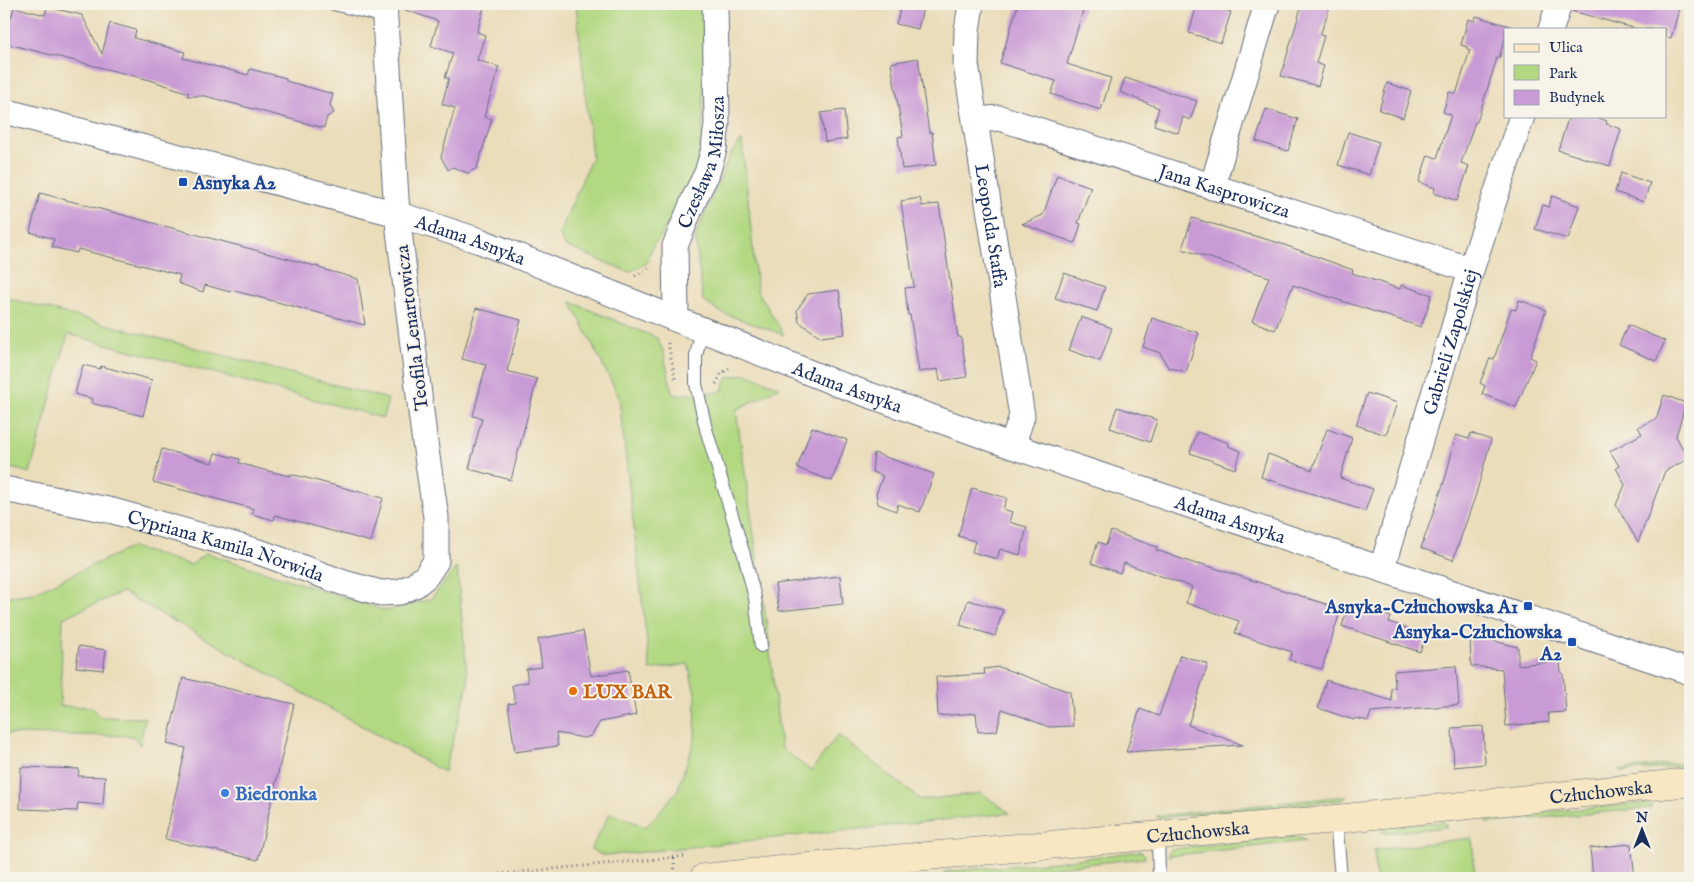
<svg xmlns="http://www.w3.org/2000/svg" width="1694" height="882" viewBox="0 0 1694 882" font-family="'IM FELL English',serif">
	<rect width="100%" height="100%" fill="#f7f3e8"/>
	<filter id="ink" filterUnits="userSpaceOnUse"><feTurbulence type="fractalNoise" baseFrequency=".02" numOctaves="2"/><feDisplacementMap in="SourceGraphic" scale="10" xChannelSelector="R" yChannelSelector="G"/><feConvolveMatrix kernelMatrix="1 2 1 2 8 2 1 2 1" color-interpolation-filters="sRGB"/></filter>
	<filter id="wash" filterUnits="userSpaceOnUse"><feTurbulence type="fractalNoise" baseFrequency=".0096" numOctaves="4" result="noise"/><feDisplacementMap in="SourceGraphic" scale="20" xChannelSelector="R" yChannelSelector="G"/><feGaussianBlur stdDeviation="1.12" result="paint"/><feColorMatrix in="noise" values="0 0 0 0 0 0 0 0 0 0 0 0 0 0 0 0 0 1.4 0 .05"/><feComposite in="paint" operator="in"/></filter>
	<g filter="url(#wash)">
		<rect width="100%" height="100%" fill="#eaddba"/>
		<g fill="#b2d882" stroke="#668470">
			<path d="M576,4H704L703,121L697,170L661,236L653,245L647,263L629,272L565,246L559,234L592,157Z"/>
			<path d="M742,140L757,290L784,335L720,312L703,301L695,237L730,155Z"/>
			<path d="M4,297L388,399L383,418L68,334L30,473L4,466Z"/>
			<path d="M571,302L657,338L663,351L673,395L721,392L728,377L746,374L780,387L736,410L767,626L781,748L811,771L838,735L921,800L981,793L1010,813L614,855H601L591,849L610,813L646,827L677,791L695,739L696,698L688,664L650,670L619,397Z"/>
			<path d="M132,547L191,565L206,553L386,611L431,599L457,567L468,685L444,772L122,592L63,618L60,706L92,707L100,717L145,718L140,745L133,736L4,734V597L33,593Z"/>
			<path d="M1690,762V765L1686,766L1622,772L1619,770Z"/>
			<path d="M1347,796L1343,800L1159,818L1156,816Z"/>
			<path d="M1647,803L1652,808L1486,823L1488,817Z"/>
			<path d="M1443,822L1447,827L1383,833L1379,827Z"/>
			<path d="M1295,836L1306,841L1168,856L1169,851L1172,849Z"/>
			<path d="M1472,838L1475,878H1376L1374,850Z"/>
			<path d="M1140,851L1145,855V858L960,877L942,872L1055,862Z"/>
		</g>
		<g id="blocks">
			<g fill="#c99bd6">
				<path d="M399,4H473L484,7L477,32L485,35L477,60L499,67L484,117L492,119L477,168L468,173L452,167L448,170L441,157L455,108L442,104L449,78H445L453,53L431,46L438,21L399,8Z"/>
				<path d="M902,4H924L918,29L896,24Z"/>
				<path d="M1018,4H1085L1067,64L1111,78L1101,110L1051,94L1056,81L1000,63Z"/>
				<path d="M1197,4H1205L1231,12L1221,43L1189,33Z"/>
				<path d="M1302,4H1331L1320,35L1324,36L1316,63L1324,66L1318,86L1281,76Z"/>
				<path d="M1573,4H1659L1679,9L1671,38L1665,37V29H1637L1572,11Z"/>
				<path d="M14,7L45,15L47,7L82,15L102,54L110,23L136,30L134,38L185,52L183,58L248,75L250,69L286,78V81L333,94L330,105L334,113L327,117L324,128L205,96H187L189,93L150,80L4,43L7,32L4,23L11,18Z"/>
				<path d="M1476,16L1509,26L1508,29H1505V38L1499,58H1497L1477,122H1475L1461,163L1469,166L1457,201L1434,193L1435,188L1419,182L1428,155L1437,158L1451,115L1443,112L1449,92L1456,94L1470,50L1467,49V47L1461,45L1468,19L1475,21Z"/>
				<path d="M918,58L929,132H932L936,165L902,169L898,137L903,136L891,63Z"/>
				<path d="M1125,78L1197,101L1190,120L1183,117L1178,133L1154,125L1159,108L1120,92Z"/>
				<path d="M1387,83L1411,91L1403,118L1379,110Z"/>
				<path d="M1266,109L1298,119L1288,151L1256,141Z"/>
				<path d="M844,110L847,139L825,142L821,113Z"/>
				<path d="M1569,116H1593L1607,121L1606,124L1621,129L1610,166L1558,150Z"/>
				<path d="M1348,132L1379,142L1369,175L1338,165Z"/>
				<path d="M1621,173L1650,183L1644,202L1615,192Z"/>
				<path d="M1057,175L1091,187L1078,223L1081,224L1075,243L1022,224L1043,215Z"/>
				<path d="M40,193L319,267V268L358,279L365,325L231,290L230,292L205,285L203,292L178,283L180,275L78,249L77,253L52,247L54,239L30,232Z"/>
				<path d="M1552,196L1579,206L1568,239L1535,229L1543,205L1549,207Z"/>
				<path d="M920,198L922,206L939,204L958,337H961L967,377L940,381L938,369L919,372L910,315H908L905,288L914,287L901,201Z"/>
				<path d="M1192,218L1279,243L1353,270L1352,273L1400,289L1401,285L1432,295L1421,327L1293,285L1275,330L1252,321L1269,277L1182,249Z"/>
				<path d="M1064,273L1105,287L1097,311L1055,298Z"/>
				<path d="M839,290L845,334L821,337L799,322L797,310L808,294Z"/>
				<path d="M1519,300L1546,310L1530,357L1536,360L1516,407L1482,394L1485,386L1480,383L1490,358L1494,359L1511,309L1516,310Z"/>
				<path d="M476,308L521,320L507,371L537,379L511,480L469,469L482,418L473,416L486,365L462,359Z"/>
				<path d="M1081,317L1112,328L1100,361L1069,350Z"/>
				<path d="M1152,318L1199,333L1186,372L1168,367L1160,353L1143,347Z"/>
				<path d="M1628,325L1665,341L1656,361L1619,345Z"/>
				<path d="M83,365L100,369L101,366L152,380L143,416L91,403L93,399L75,394Z"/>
				<path d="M1367,393L1397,403L1386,435L1356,425Z"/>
				<path d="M1664,395L1686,403L1676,436L1688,459L1665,471L1638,542L1616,505L1625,485L1616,468L1619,466L1610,451L1642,434L1638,427L1656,419Z"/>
				<path d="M1117,407L1157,420L1150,442L1110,428Z"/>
				<path d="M812,427L847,440L832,481L797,468Z"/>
				<path d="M1327,429L1352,438L1340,478L1373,489L1365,511L1261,477L1268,454L1312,470Z"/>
				<path d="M1197,432L1229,443L1228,446L1241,451L1235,469L1190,453Z"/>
				<path d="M1471,433L1491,440L1476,494L1453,560L1421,548L1446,476L1456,435L1469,439Z"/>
				<path d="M162,449L212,463L215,453L240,459L239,463L264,470L290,476L291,474L383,498L371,542L275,515L274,520L252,514L254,509L153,482Z"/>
				<path d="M874,453L934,474L920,512L898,504L896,511L878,504L876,494L883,476L872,472Z"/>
				<path d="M972,488L1007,498L1003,509L1012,512L1009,522L1027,527L1020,555L1000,549L997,559L972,552L975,541L958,536Z"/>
				<path d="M1111,531L1157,547L1156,550L1199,565V563L1341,609L1322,669L1289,660L1292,652L1235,633L1239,621L1186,603L1192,587L1124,563L1120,573L1091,563L1098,542L1106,545Z"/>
				<path d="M840,576L843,604L779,611L775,584Z"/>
				<path d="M968,600L1003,610L995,636L960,625Z"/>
				<path d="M1358,606L1391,617L1389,622L1426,635L1420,652L1342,626L1348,607L1357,609Z"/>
				<path d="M583,631L591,676L628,670L636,715L600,722L591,736L584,738L556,733L558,746L515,752L508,704L515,703L512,685L528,682L526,669L542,667L538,639Z"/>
				<path d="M1470,635L1518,647V665L1560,661L1561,673H1563L1566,712L1548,713L1549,722L1506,726L1502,669L1471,666Z"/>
				<path d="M79,646L106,650L103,670L76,667Z"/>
				<path d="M1180,655L1208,664L1188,725L1243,745L1126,752L1140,709L1159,716Z"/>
				<path d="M1456,666L1459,705L1371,712L1368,721L1355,718L1354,720L1318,708L1326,680L1392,701L1391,688H1395L1394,671Z"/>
				<path d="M999,667L1070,692L1073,726L1049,727L1002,709L997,731L978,732L976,713L938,716L936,677L985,674L984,669Z"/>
				<path d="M183,678L294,704L258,860L165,839L186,748L167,744Z"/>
				<path d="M1483,726L1485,764L1454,767L1452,728Z"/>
				<path d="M21,767L79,769L78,776L105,777L103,805L78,803L77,811L20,809Z"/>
				<path d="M1631,844L1635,878H1593L1590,848Z"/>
			</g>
		</g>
	</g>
	<g filter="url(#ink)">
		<use href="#blocks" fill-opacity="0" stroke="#636c7e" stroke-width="1"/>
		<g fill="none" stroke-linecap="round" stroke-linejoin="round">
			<g stroke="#636c7e" stroke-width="14">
				<g id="lane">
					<path d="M334,4L385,17"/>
					<path d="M702,329L696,356V384L706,429L744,555L755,598L761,646"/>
					<path d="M1336,819L1341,878"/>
					<path d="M1158,835L1159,878"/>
				</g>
			</g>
			<g stroke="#636c7e" stroke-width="27">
				<g id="street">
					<path id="s1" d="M971,4L967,30L966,64L1022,416L1012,446"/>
					<path d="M1551,29L1559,4"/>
					<path id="s2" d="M4,111L397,214L480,241L833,382L1012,446L1690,672"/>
					<path id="s3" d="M976,120L1000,118L1471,270"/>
					<path d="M1212,187L1267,4"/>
					<path id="s4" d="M676,318L675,246L695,197L707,173L714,149L717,123L715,4"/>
					<path id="s5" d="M4,489L113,511L262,553L344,583L381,593L400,592L415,585L426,576L436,561V517L424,436L397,214L384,4"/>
					<path id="s6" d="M1382,568L1471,270L1522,116"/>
				</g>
			</g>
			<g stroke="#636c7e" stroke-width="29">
				<g id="secondary">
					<path id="s7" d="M704,878L838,864L1336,819L1690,782"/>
				</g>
			</g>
			<g stroke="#636c7e" stroke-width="3" stroke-dasharray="1 4" stroke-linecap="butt">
				<path d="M635,276L649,268"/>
				<path d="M668,343L676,382"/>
				<path d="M716,384L721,374L729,368"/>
				<path d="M674,858L675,878"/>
				<path d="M459,878L687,856"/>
			</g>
			<use href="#lane" stroke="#fff" stroke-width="12"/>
			<use href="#street" stroke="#fff" stroke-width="25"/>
			<use href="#secondary" stroke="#f7e8c3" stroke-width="28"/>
		</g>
	</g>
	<g fill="#1a4fb4" stroke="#f7f3e8" stroke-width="2">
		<rect x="178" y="177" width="10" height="10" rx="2.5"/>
		<rect x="1523" y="601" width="10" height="10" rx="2.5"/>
		<rect x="1567" y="637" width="10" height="10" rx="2.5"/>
	</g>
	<circle fill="#e8710a" stroke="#f7f3e8" stroke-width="2" cx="573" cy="691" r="5"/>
	<circle fill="#3f7fe0" stroke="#f7f3e8" stroke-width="2" cx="225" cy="793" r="5"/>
	<g text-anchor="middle" stroke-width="4" stroke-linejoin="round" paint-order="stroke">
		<g font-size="19" fill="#1b2f5e" stroke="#f7f3e8">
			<text dy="7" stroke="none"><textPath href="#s4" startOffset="161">Czesława Miłosza</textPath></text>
			<text dy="7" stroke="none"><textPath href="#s3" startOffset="260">Jana Kasprowicza</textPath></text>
			<text dy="7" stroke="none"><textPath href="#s1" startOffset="224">Leopolda Staffa</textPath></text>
			<text dy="7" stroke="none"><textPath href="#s2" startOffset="484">Adama Asnyka</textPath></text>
			<text transform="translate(411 328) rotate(-97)" y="7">Teofila Lenartowicza</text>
			<text dy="7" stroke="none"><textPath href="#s6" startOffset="236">Gabrieli Zapolskiej</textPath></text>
			<text dy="7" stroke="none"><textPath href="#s2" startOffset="889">Adama Asnyka</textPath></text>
			<text dy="7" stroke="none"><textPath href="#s2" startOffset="1294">Adama Asnyka</textPath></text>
			<text dy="7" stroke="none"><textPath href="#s5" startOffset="229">Cypriana Kamila Norwida</textPath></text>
			<text dy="7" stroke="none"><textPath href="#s7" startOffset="901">Człuchowska</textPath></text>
			<text dy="7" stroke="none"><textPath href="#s7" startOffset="496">Człuchowska</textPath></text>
		</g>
		<g font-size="19" font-weight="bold" fill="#164399" stroke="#f7f3e8" text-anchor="end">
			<text x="193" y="189" text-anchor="start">Asnyka A2</text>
			<text x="1518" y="613">Asnyka-Człuchowska A1</text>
			<text x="1562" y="638">Asnyka-Człuchowska<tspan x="1562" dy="22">A2</tspan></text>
		</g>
		<g font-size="19" font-weight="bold" fill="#c56008" stroke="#f7f3e8" text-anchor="start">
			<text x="583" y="698">LUX BAR</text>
		</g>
		<g font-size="19" font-weight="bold" fill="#366cbe" stroke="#f7f3e8" text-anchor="start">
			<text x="235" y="800">Biedronka</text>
		</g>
	</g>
	<rect width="1694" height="882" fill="none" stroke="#f7f3e8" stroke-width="20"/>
	<rect x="1504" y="28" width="162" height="90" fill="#f7f3e8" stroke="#9fa5b1"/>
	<rect x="1514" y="44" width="25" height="8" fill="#f7e8c3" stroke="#9fa5b1"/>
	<text x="1549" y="52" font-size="15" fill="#1b2f5e">Ulica</text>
	<rect x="1514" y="65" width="25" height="15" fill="#b2d882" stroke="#9fa5b1"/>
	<text x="1549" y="78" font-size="15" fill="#1b2f5e">Park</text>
	<rect x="1514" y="90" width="25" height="15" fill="#c99bd6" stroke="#9fa5b1"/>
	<text x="1549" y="102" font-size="15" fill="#1b2f5e">Budynek</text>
	<g transform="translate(1642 830)" stroke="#f7f3e8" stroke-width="4" paint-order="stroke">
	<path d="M0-4L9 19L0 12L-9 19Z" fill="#1b2f5e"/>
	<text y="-8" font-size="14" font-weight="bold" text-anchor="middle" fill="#1b2f5e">N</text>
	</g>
</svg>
